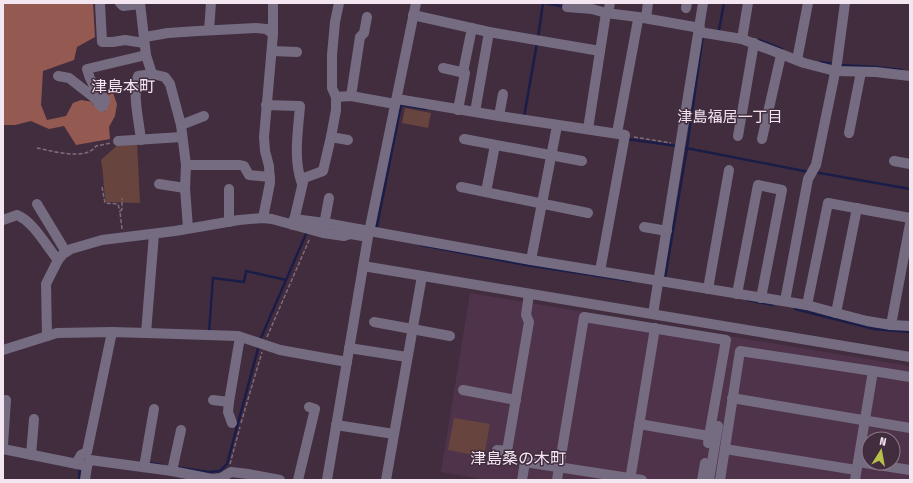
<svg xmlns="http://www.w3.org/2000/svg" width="913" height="483" viewBox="0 0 913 483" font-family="'Fira Sans Condensed','Noto Sans JP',sans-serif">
	<rect width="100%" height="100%" fill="#422d3f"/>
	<path fill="#4f334a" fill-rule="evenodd" d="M470,293L910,366V480H487L441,472ZM869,439H893V463H869Z"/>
	<g fill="#68443e">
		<path d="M405,108L431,113L428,128L402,123Z"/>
		<path d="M137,142L140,203L106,202C103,188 104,174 101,160L120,143Z"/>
		<path d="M454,418L490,424L484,457L448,450Z"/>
	</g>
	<path fill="#945a51" d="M3,3H93L95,37L77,47L74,60L43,71L41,105L47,120L66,116L73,103L81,100L93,102L92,104L104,112L109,105L104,93H113L117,104L115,116L109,127L110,139L76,145L64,126L49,129L31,121L15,125H3Z"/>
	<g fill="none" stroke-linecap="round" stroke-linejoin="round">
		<g stroke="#1a1d48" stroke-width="2.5">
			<path d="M545,3L565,7"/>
			<path d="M719,30L724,3"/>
			<path d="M538,38L543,3"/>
			<path d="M759,40L782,49"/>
			<path d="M821,62L834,64"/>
			<path d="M839,65L876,67L902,70"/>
			<path d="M524,117L537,43"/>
			<path d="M627,139L677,146"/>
			<path d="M686,148L809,172"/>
			<path d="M814,172L910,189"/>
			<path d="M376,231L401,105L426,109"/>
			<path d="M421,245L526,265L631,281"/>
			<path d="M665,278L687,148L703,35"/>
			<path d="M748,300L773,305"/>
			<path d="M795,309L874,329L910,332"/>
			<path d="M209,332L213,278L244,282L246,271L286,280"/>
			<path d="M260,340L306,234"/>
			<path d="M149,463L162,465"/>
			<path d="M175,467L209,472L220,471L227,464L259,345"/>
			<path d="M79,480L80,468"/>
		</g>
		<g stroke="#7e6c7b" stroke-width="1.5" stroke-dasharray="4 2" stroke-linecap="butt">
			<path d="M634,137L671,143"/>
			<path d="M37,148C52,151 86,161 96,146L111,143"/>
			<path d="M102,187L105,203L118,204L120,212"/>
			<path d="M122,229L120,212L122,209V198"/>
			<path d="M267,337L310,238"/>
			<path d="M241,423L262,352"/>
			<path d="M230,464L240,427"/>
		</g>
		<g stroke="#756c82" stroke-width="10">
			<path d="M100,3L102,42H113L125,40L144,43"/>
			<path d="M120,3L123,6L140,4"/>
			<path d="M140,3L146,55L152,74L165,77L170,84L181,125L186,165L185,188L188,228"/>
			<path d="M273,3V34"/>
			<path d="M567,7L592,9L606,13L638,17L700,28"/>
			<path d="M686,8L687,3"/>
			<path d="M608,13L610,3"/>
			<path d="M413,15L489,32L600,51"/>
			<path d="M646,18L648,3"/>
			<path d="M209,30L211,3"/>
			<path d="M699,32L742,39L804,63L835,71L876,72L910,76"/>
			<path d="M145,37L168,33L198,31L256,28L266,29L273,34L264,137L265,151L269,166L270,183L263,218"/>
			<path d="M742,39L748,3"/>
			<path d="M272,51L297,52"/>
			<path d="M797,60L808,3"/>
			<path d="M443,68L465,73L458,110"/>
			<path d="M463,72L472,28"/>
			<path d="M58,76L69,78L96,99L98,103L102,107L104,104L105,100C96,90 90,82 87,69L146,55"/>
			<path d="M351,96L360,37L364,33L367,17"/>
			<path d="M336,97L351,96L395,104"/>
			<path d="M397,99L499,116L625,135L600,271"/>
			<path d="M266,105L300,106C298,132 293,159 302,184"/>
			<path d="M475,112L489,32"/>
			<path d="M499,116L503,94"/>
			<path d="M181,125L204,116"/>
			<path d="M588,129L606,13"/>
			<path d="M617,133L638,20"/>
			<path d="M849,133L861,72"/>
			<path d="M738,136L754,43"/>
			<path d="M331,137L348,140"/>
			<path d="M464,139L582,161"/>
			<path d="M762,139L781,55"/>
			<path d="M141,140C139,121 132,94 138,76L152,74"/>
			<path d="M118,141L182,137"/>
			<path d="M894,161L910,164"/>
			<path d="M186,165H240L244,166L249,175L270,177"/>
			<path d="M159,184L185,188"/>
			<path d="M461,187L588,213"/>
			<path d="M229,189V222"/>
			<path d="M486,192L495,145"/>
			<path d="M37,204L66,252"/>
			<path d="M857,208L836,313L867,321L891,325L910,224"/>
			<path d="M294,219L325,223L531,260L807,305L836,313"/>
			<path d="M3,220L17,215C33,221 47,247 58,260"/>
			<path d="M293,225L304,178L323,171L331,137L336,110V97L332,88V55L335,22L339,3"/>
			<path d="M644,227L667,231"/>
			<path d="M323,230L329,198"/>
			<path d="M531,260L556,131"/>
			<path d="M363,266L910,357"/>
			<path d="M708,289L729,170"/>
			<path d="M737,294L758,185L782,190L761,298"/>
			<path d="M785,301L808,179L816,165L837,63L845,3"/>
			<path d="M807,305L828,203L910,218"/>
			<path d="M653,314L703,3"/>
			<path d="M374,322L450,336"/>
			<path d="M891,325L910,326"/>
			<path d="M146,333L154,234"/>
			<path d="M47,336L46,284L58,260L63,254L71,249L102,240L175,231L239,220L263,218L272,219L323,233L344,236L351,234L362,236"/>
			<path d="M349,348L407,357"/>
			<path d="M3,350L57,333L112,332L146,333L238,336L280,350L347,362"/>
			<path d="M873,371L910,377"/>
			<path d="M463,390L516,400"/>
			<path d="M732,398L910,428"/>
			<path d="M213,400L229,402"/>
			<path d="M232,423L228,412L229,402L240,337"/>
			<path d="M639,424L709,436L708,443"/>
			<path d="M336,425L394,434"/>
			<path d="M3,445L6,400"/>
			<path d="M3,449L87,466L90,460L172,471L212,479L221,478L231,472L248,474L280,480"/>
			<path d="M725,449L856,470"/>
			<path d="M497,450L507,451L529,322L526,315L529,294"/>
			<path d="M31,455L34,419"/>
			<path d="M858,462L910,470"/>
			<path d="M76,464L81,455L87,452L112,332"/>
			<path d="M144,467L154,409"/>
			<path d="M172,471L181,430"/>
			<path d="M85,480L87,466"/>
			<path d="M298,480L315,409L309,407"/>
			<path d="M327,480L368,237L416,3"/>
			<path d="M386,480L422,276"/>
			<path d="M522,480L525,462L642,480"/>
			<path d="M557,480L584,317L726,340L709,436"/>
			<path d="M630,480L655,328"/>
			<path d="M702,480L705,463"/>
			<path d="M709,480L718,426"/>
			<path d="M720,480L740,351L873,371L855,480"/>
		</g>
	</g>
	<g text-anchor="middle" stroke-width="3" stroke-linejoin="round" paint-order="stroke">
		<g font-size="15" fill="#f4e6f1" stroke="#422d3f">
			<text x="730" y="122">津島福居一丁目</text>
		</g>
		<g font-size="16" fill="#f4e6f1" stroke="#422d3f">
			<text x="123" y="92">津島本町</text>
			<text x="518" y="464">津島桑の木町</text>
		</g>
	</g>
	<rect width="913" height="483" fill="none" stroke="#f4e6f1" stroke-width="8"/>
	<g transform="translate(881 451) rotate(11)"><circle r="19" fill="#422d3f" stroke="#897786"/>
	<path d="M0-3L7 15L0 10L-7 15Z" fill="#b6c148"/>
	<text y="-6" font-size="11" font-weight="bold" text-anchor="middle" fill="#f4e6f1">N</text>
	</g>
</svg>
